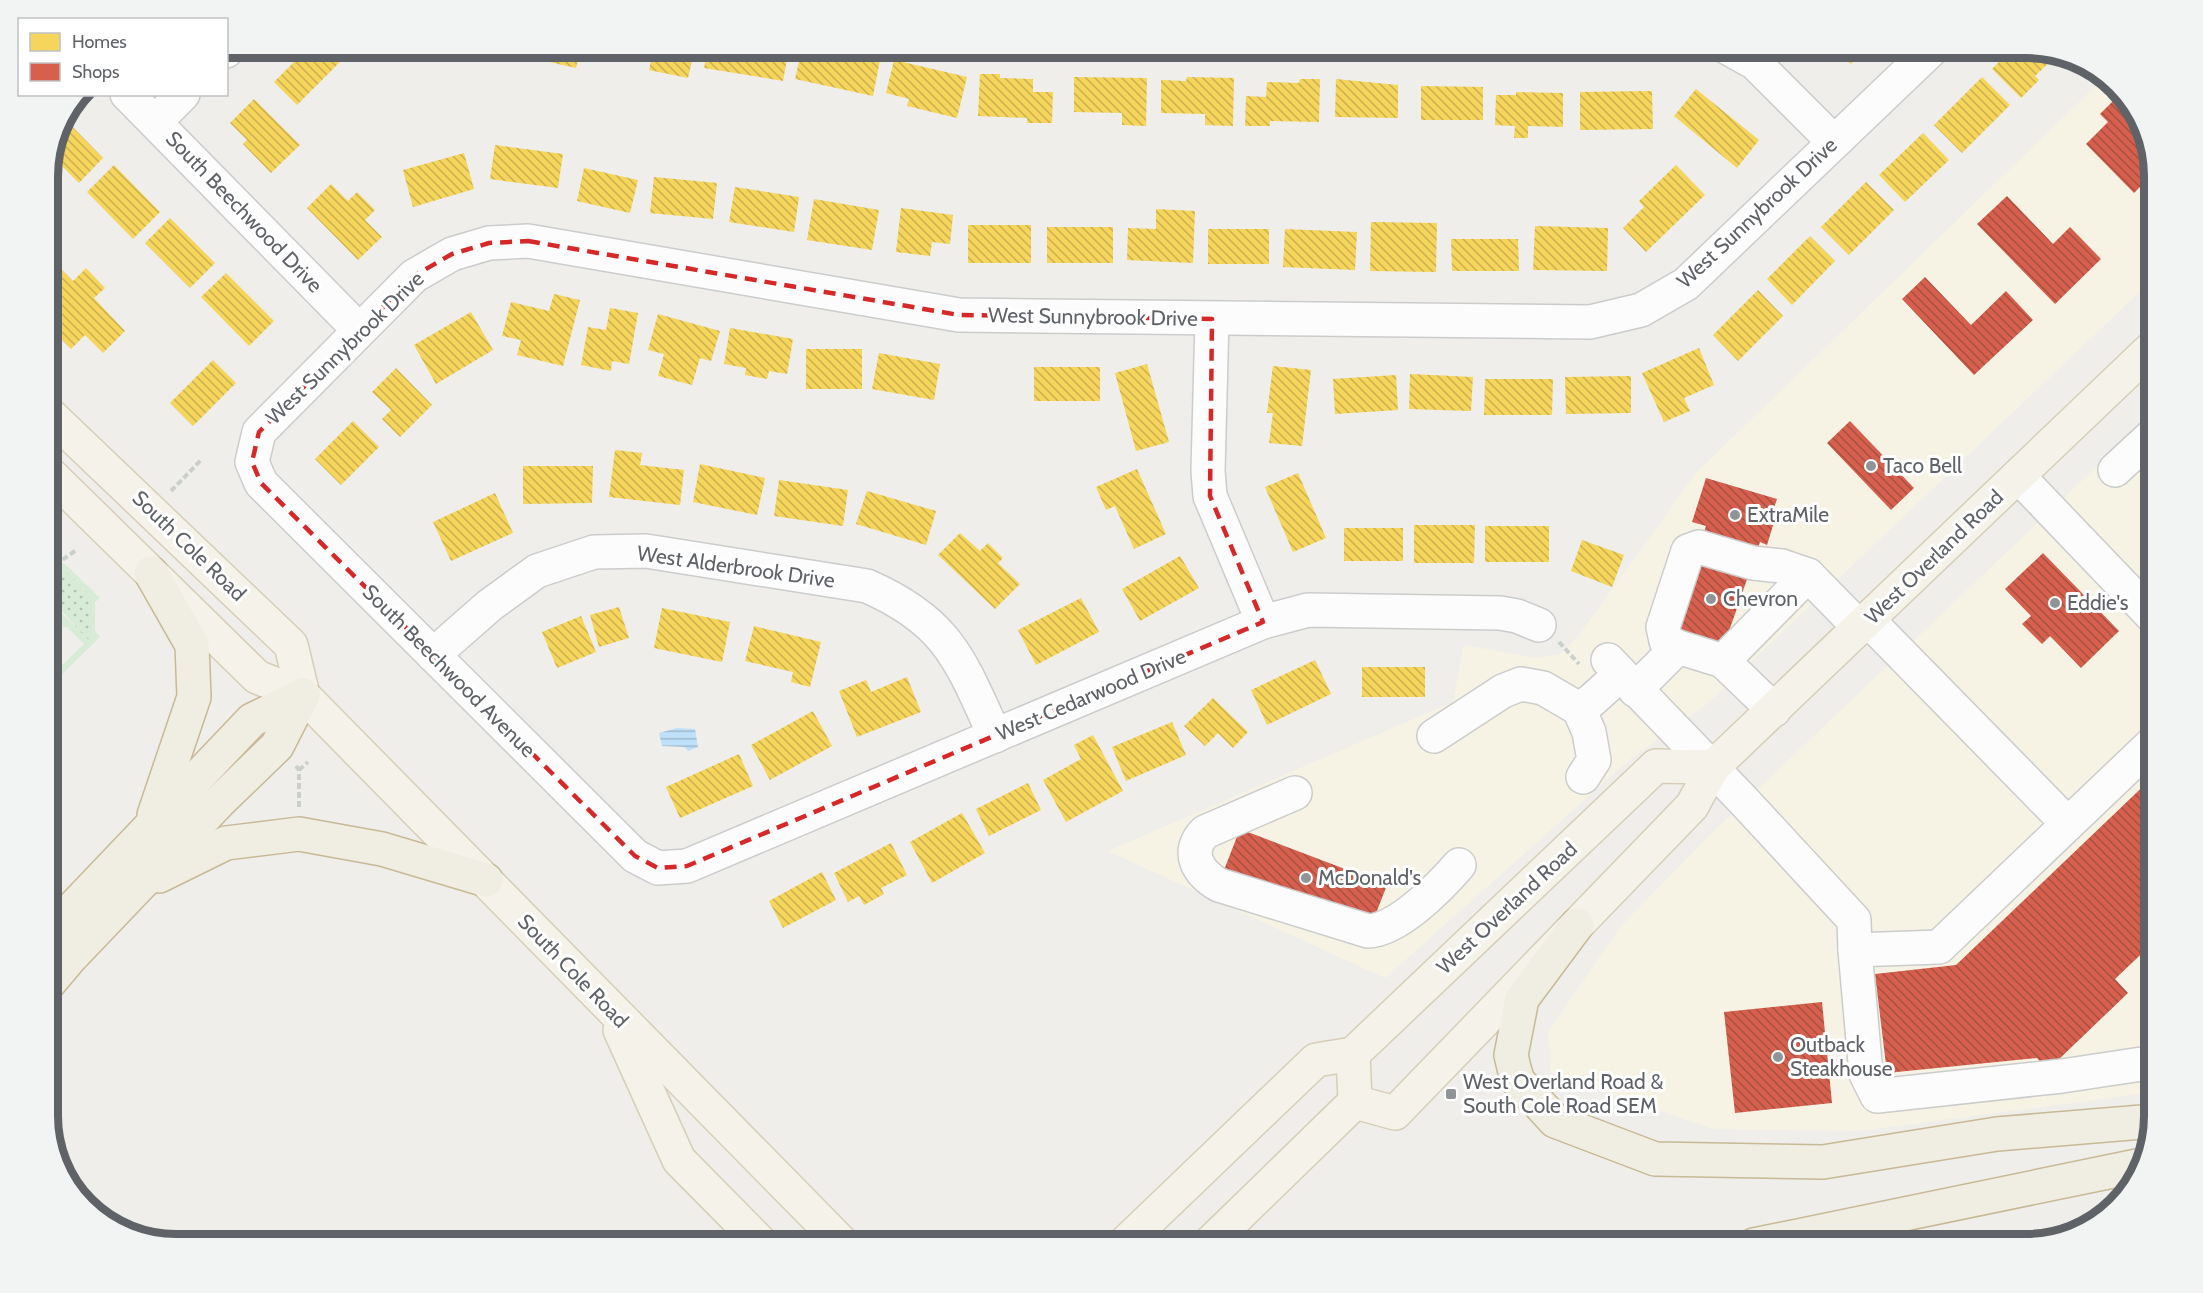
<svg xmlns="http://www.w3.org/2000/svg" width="2203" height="1293" viewBox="0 0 2203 1293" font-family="Cabin,sans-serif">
	<defs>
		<pattern id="grass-dots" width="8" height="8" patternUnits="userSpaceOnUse" patternTransform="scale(1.5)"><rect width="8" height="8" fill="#d8ebd6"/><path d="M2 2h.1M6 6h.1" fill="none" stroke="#b2c2b1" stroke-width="1.8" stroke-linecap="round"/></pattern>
		<pattern id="water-rules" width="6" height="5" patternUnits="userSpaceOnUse" patternTransform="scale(1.5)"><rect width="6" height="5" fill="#bfe0f9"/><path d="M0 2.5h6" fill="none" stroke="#9eb9cd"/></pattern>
		<pattern id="homes-back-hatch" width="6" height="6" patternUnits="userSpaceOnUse" patternTransform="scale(1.5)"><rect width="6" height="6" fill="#f6d55c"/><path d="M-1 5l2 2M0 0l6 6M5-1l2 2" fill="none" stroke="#cab050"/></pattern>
		<pattern id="shops-back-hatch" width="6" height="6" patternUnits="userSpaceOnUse" patternTransform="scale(1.5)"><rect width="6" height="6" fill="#d6604d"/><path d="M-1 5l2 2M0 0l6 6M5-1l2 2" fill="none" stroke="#a85042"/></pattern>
	</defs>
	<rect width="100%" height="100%" fill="#efeeea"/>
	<g fill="#f7f3e4">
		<path d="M2104,78L2138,112L2155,168V277L1707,704L1629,760L1385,978L1108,851L1453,702L1464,645L1536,658L1560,654L1579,635L1697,472Z"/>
		<path d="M2155,411V1092L1859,1131L1713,1129L1551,1073L1548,1032L1621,926L1711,834Z"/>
	</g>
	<g fill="url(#grass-dots)">
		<path d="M63,568L90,595V643L48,595Z"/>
		<path d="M48,611L52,628L51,666L48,670Z"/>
	</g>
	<path fill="#d8ebd6" d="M61,563L65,564L100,598L95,602V631L100,637L55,681L57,670L84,644L67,627H63L61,613L90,641V595L63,568L48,594V575Z"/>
	<path fill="url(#water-rules)" d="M677,728L695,729L698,747L688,751L685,747L662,746L659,733Z"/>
	<g fill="url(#homes-back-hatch)">
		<path d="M308,48H332L343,59L297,105L274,82Z"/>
		<path d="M525,48H581L576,68L523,56Z"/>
		<path d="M618,48H695L688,78L649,70L651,61L617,53Z"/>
		<path d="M708,48H789L783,81L704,68Z"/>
		<path d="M802,48H826L880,60L873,96L795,79Z"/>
		<path d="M1828,48H1863L1851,64Z"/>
		<path d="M2013,48H2027L2056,56L2035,76L2039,80L2021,98L1992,69Z"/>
		<path d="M894,60L967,77L957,118L907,106L909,99L886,93Z"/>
		<path d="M980,74H1000V78L1033,79V92H1053L1052,123H1027V118L978,116Z"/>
		<path d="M1074,77L1147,78L1146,126L1122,125V113L1074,112Z"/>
		<path d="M1187,77L1234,78L1233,126L1205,125V114L1161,113V80L1186,81Z"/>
		<path d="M1982,77L2010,105L1962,153L1934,125Z"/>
		<path d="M1300,79H1320L1319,122L1270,121V126H1245L1246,96L1266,97L1267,82L1299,83Z"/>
		<path d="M1336,79L1398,85V118L1335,117Z"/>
		<path d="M1421,86L1483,87V120H1421Z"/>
		<path d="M1696,89L1759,140L1737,168L1674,116Z"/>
		<path d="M1652,91L1653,129L1580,130V92Z"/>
		<path d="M1516,92L1563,93V127L1528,126V138H1514L1515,126L1495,125L1496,95H1516Z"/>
		<path d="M254,99L300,145L271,173L243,144L247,140L230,123Z"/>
		<path d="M64,118L103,158L79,183L51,155L58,127Z"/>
		<path d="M1923,133L1949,160L1905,202L1879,175Z"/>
		<path d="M495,145L563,154L558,188L490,179Z"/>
		<path d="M464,153L474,189L413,207L403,170Z"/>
		<path d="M114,165L160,212L133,239L87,192Z"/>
		<path d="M1676,165L1705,195L1646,252L1623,228L1644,207L1639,201Z"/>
		<path d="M584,168L638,180L630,213L577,201Z"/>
		<path d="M654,177L717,183L713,219L650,213Z"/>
		<path d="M1866,182L1894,210L1849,255L1821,227Z"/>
		<path d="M331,184L348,201L357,192L375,210L365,220L382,237L358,260L307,208Z"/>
		<path d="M735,187L799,197L794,232L729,222Z"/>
		<path d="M814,199L879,210L872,250L807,240Z"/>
		<path d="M901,208L953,215L950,244L932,242L930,256L896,252Z"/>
		<path d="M1156,209L1195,211L1193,263L1127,260L1128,228L1156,229Z"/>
		<path d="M170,218L215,263L190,288L145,243Z"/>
		<path d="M1371,222L1437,223L1436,272L1370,271Z"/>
		<rect x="968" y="225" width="63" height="38"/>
		<path d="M1535,226L1608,228L1607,271L1533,270Z"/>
		<rect x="1047" y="227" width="66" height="36"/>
		<rect x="1208" y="229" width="61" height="35"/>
		<path d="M1285,229L1357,232L1355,270L1283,267Z"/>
		<path d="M1810,236L1835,261L1792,305L1767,279Z"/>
		<path d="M1451,239H1518L1519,271H1452Z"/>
		<path d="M48,256L73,281L86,268L105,288L94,298L125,331L103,353L85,335L71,349L48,326Z"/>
		<path d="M226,273L274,321L249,346L201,297Z"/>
		<path d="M1758,290L1783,316L1738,361L1713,335Z"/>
		<path d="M554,294L580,300L563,366L517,355L521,340L502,336L511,302L549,311Z"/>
		<path d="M610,308L638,313L629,364L612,361L611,371L581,365L588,327L606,330Z"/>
		<path d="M471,312L493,350L436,384L414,345Z"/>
		<path d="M658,314L720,331L711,361L700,358L692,385L658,376L664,354L648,350Z"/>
		<path d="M730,328L793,339L787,374L769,371L767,379L745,375L746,368L724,364Z"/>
		<path d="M1699,348L1714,385L1684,398L1690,411L1664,422L1642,373Z"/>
		<rect x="806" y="349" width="56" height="40"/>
		<path d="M879,353L940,364L934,400L872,389Z"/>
		<path d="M213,360L236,383L193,426L170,403Z"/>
		<path d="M1147,364L1169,442L1136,451L1115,373Z"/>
		<path d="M1273,366L1311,370L1302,446L1269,443L1273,413H1267Z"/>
		<rect x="1034" y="367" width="66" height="34"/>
		<path d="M396,368L432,405L400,437L382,419L391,410L372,392Z"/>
		<path d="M1410,374L1473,377L1471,411L1409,409Z"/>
		<path d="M1396,375L1398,410L1335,414L1333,379Z"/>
		<path d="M1631,376V413L1566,414L1565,377Z"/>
		<path d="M1485,379H1553L1552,415H1484Z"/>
		<path d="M353,421L379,447L341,485L315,459Z"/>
		<path d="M615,450L642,453L640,465L684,470L680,505L609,497Z"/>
		<path d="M700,464L765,478L757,515L693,502Z"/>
		<path d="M523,466H593L592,503L523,504Z"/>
		<path d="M1137,469L1166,534L1134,549L1115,506L1106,510L1096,487Z"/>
		<path d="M1298,473L1326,538L1293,552L1265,487Z"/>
		<path d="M779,480L848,490L843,526L774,516Z"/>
		<path d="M867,491L936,511L926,545L856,524Z"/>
		<path d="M495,493L513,533L451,561L433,522Z"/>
		<path d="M1414,525H1475L1474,563H1414Z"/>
		<rect x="1485" y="526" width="64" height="36"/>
		<rect x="1344" y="528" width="59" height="33"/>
		<path d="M960,533L980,551L988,543L1003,558L998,563L1020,584L995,609L938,555Z"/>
		<path d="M1582,540L1624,555L1612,587L1571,571Z"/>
		<path d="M1180,556L1199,588L1140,621L1122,589Z"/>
		<path d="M1081,598L1099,632L1036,665L1018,630Z"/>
		<path d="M619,607L629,638L599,647L590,615Z"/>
		<path d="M662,608L730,622L722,662L654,648Z"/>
		<path d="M581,616L596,652L557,668L542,632Z"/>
		<path d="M754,626L821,642L810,687L791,682L793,672L745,661Z"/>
		<path d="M1315,660L1331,694L1267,725L1251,690Z"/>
		<rect x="1362" y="667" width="63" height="30"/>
		<path d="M907,677L921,712L857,737L839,691L866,680L871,692Z"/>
		<path d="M1213,698L1248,732L1233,748L1218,733L1205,746L1184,726Z"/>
		<path d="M813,711L832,746L770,780L751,745Z"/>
		<path d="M1172,722L1186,755L1126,781L1112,747Z"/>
		<path d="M1093,735L1123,791L1066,822L1043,780L1081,759L1074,745Z"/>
		<path d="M739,754L753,786L680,818L666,787Z"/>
		<path d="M1028,783L1041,810L989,836L976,809Z"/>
		<path d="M962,813L985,853L932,883L910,842Z"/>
		<path d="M891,843L907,875L881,888L884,894L864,905L859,896L848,902L834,873Z"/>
		<path d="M822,872L836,900L783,928L769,901Z"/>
	</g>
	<g fill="url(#shops-back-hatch)">
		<path d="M2120,94L2138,112L2155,168V172L2134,193L2086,144L2108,122L2100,114Z"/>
		<path d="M2007,196L2053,244L2070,227L2101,259L2055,304L1977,224Z"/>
		<path d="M1925,277L1971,325L2006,291L2033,320L1974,375L1902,299Z"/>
		<path d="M1850,421L1914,488L1891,510L1827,443Z"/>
		<path d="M1706,478L1777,499L1774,508L1778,509L1767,545L1760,542L1721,654L1669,636L1706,526L1692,522Z"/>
		<path d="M2043,553L2119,631L2081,668L2050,636L2042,644L2022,624L2031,616L2005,589Z"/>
		<path d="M2155,775V941L2115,979L2128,993L2055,1063L2042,1064L2037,1058L1887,1073L1875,974L1956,965Z"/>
		<path d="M1240,829L1387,885L1371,926L1224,870Z"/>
		<path d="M1822,1002L1832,1103L1735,1113L1724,1012Z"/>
	</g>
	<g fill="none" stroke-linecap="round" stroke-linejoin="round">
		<g stroke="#cbcccc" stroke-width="36">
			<g id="minor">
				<path d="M1728,48L1755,63L1834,142"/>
				<path d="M226,51L229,48"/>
				<path d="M127,94L359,330"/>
				<path d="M155,122L183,94"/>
				<path d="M1212,319L1208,471L1210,496L1263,622"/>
				<path d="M2115,470L2155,433"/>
				<path d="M2018,476L2155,619"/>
				<path d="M1868,620L2068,824"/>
				<path d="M1539,625L1517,616L1500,613L1308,610L1263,622L687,866L658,868L635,856L261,483L252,462L259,432L414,276L452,254L489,243L528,241L959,315L1590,322L1641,310L1686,284L1933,48"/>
				<path d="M1678,647L1666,641L1663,627L1688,551L1699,547L1753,563L1782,566L1808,575"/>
				<path d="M433,655L490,605L537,571L594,552L646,551L867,586C949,622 960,660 995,736"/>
				<path d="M1608,660L1742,799L1854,920L1855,950L1939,947L2155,741"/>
				<path d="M1723,661L1808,575L1860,628"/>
				<path d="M1635,690L1678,647L1723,661L1774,710"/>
				<path d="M1579,709L1591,701L1621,674"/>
				<path d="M1434,736L1503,691L1521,684L1543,688L1579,709L1589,732L1594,760L1583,777"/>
				<path d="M1295,793L1205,832C1185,852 1198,873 1219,885L1368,931C1398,930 1440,887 1459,865"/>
				<path d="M1855,950L1866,1074L1877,1096L2062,1076L2155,1062"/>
			</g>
		</g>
		<g stroke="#d7ceb8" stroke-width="36">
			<g id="major">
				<path d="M48,413L291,645L303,695"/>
				<path d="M48,472L257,677L303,695L844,1245"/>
				<path d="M620,1030L679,1160L763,1245"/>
				<path d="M1355,1102L1395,1113L1692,806L1713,767L2155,345"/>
				<path d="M1123,1245L1316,1060L1353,1054"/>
				<path d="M1208,1245L1355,1102L1353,1054L1656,766L1713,767"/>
			</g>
		</g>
		<g stroke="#c8b996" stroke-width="36">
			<g id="highway">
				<path d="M151,573L192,645L194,697L154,815"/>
				<path d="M159,876L226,843L299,834L382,849L486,880"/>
				<path d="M1577,925L1522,999L1511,1055L1514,1068L1518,1081L1555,1121L1655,1159L1823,1162L1997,1134L2154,1121"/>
				<path d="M48,934L252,720L303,695"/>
				<path d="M48,984L70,958L219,802L277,746L303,695"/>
				<path d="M1754,1245L2142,1165"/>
			</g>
		</g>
		<g stroke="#cacfcc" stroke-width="4" stroke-dasharray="6 3" stroke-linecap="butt">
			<path d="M171,491L202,459"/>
			<path d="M48,543L56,531"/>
			<path d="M48,570L75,551"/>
			<path d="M48,602C65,620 56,654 54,677L48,683"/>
			<path d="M1559,642L1579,664"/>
			<path d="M296,766L299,770V808"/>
			<path d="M299,770L308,762"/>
		</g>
		<use href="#minor" stroke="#fdfcfc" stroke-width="33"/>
		<use href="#major" stroke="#f4f2e9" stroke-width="33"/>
		<use href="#highway" stroke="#f0ede3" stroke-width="33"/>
	</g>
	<path fill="none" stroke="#d62828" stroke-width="4.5" stroke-dasharray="12 8" stroke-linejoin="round" d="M528,241L959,315L1212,319L1210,496L1263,622L687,866L658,868L635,856L261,483L252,462L259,432L414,276L452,254L489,243Z"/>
	<g fill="#919496" stroke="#fff" stroke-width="2">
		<circle cx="1871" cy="466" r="6"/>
		<circle cx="1735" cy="515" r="6"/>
		<circle cx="1711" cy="599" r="6"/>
		<circle cx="2055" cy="603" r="6"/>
		<circle cx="1306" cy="878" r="6"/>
		<circle cx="1778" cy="1057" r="6"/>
		<rect x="1445" y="1088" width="12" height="12" rx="3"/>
	</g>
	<g text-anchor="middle" stroke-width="6" stroke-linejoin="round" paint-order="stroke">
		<g font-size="21" fill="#5f6368" stroke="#fff">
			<text transform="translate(244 212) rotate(46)" y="7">South Beechwood Drive</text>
			<text transform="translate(1757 213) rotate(-43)" y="7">West Sunnybrook Drive</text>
			<text transform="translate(1093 317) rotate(1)" y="7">West Sunnybrook Drive</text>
			<text transform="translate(345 348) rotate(-44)" y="7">West Sunnybrook Drive</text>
			<text transform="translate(189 546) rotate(44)" y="7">South Cole Road</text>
			<text transform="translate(1934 557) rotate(-44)" y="7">West Overland Road</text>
			<text transform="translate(736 567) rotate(8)" y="7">West Alderbrook Drive</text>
			<text transform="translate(449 671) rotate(45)" y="7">South Beechwood Avenue</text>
			<text transform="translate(1091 695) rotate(-23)" y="7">West Cedarwood Drive</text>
			<text transform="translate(1507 908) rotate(-43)" y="7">West Overland Road</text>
			<text transform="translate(573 971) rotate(46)" y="7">South Cole Road</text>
		</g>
		<g font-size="21" fill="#5f6368" stroke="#fff" text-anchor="start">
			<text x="1883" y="473">Taco Bell</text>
			<text x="1747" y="522">ExtraMile</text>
			<text x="1723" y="606">Chevron</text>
			<text x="2067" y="610">Eddie's</text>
			<text x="1318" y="885">McDonald's</text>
			<text x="1790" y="1052">Outback<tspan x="1790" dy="24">Steakhouse</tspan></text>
			<text x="1463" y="1089">West Overland Road &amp;<tspan x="1463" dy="24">South Cole Road SEM</tspan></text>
		</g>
	</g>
	<path d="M0 0H2203V1293H0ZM176 58H2026A118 118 0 0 1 2144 176V1116A118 118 0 0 1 2026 1234H176A118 118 0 0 1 58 1116V176A118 118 0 0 1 176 58Z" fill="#f2f3f3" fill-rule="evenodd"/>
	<path fill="none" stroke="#5f6368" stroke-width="8" d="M176 58H2026A118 118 0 0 1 2144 176V1116A118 118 0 0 1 2026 1234H176A118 118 0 0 1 58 1116V176A118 118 0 0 1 176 58Z"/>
	<rect x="18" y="18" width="210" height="78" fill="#ffffff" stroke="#bfc1c3" stroke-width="1.5"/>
	<rect x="30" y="33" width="30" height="18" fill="#f6d55c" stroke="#bfc1c3" stroke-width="1.5"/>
	<text x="72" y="48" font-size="18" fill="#5f6368">Homes</text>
	<rect x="30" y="63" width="30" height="18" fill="#d6604d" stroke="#bfc1c3" stroke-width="1.5"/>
	<text x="72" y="78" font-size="18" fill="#5f6368">Shops</text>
</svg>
